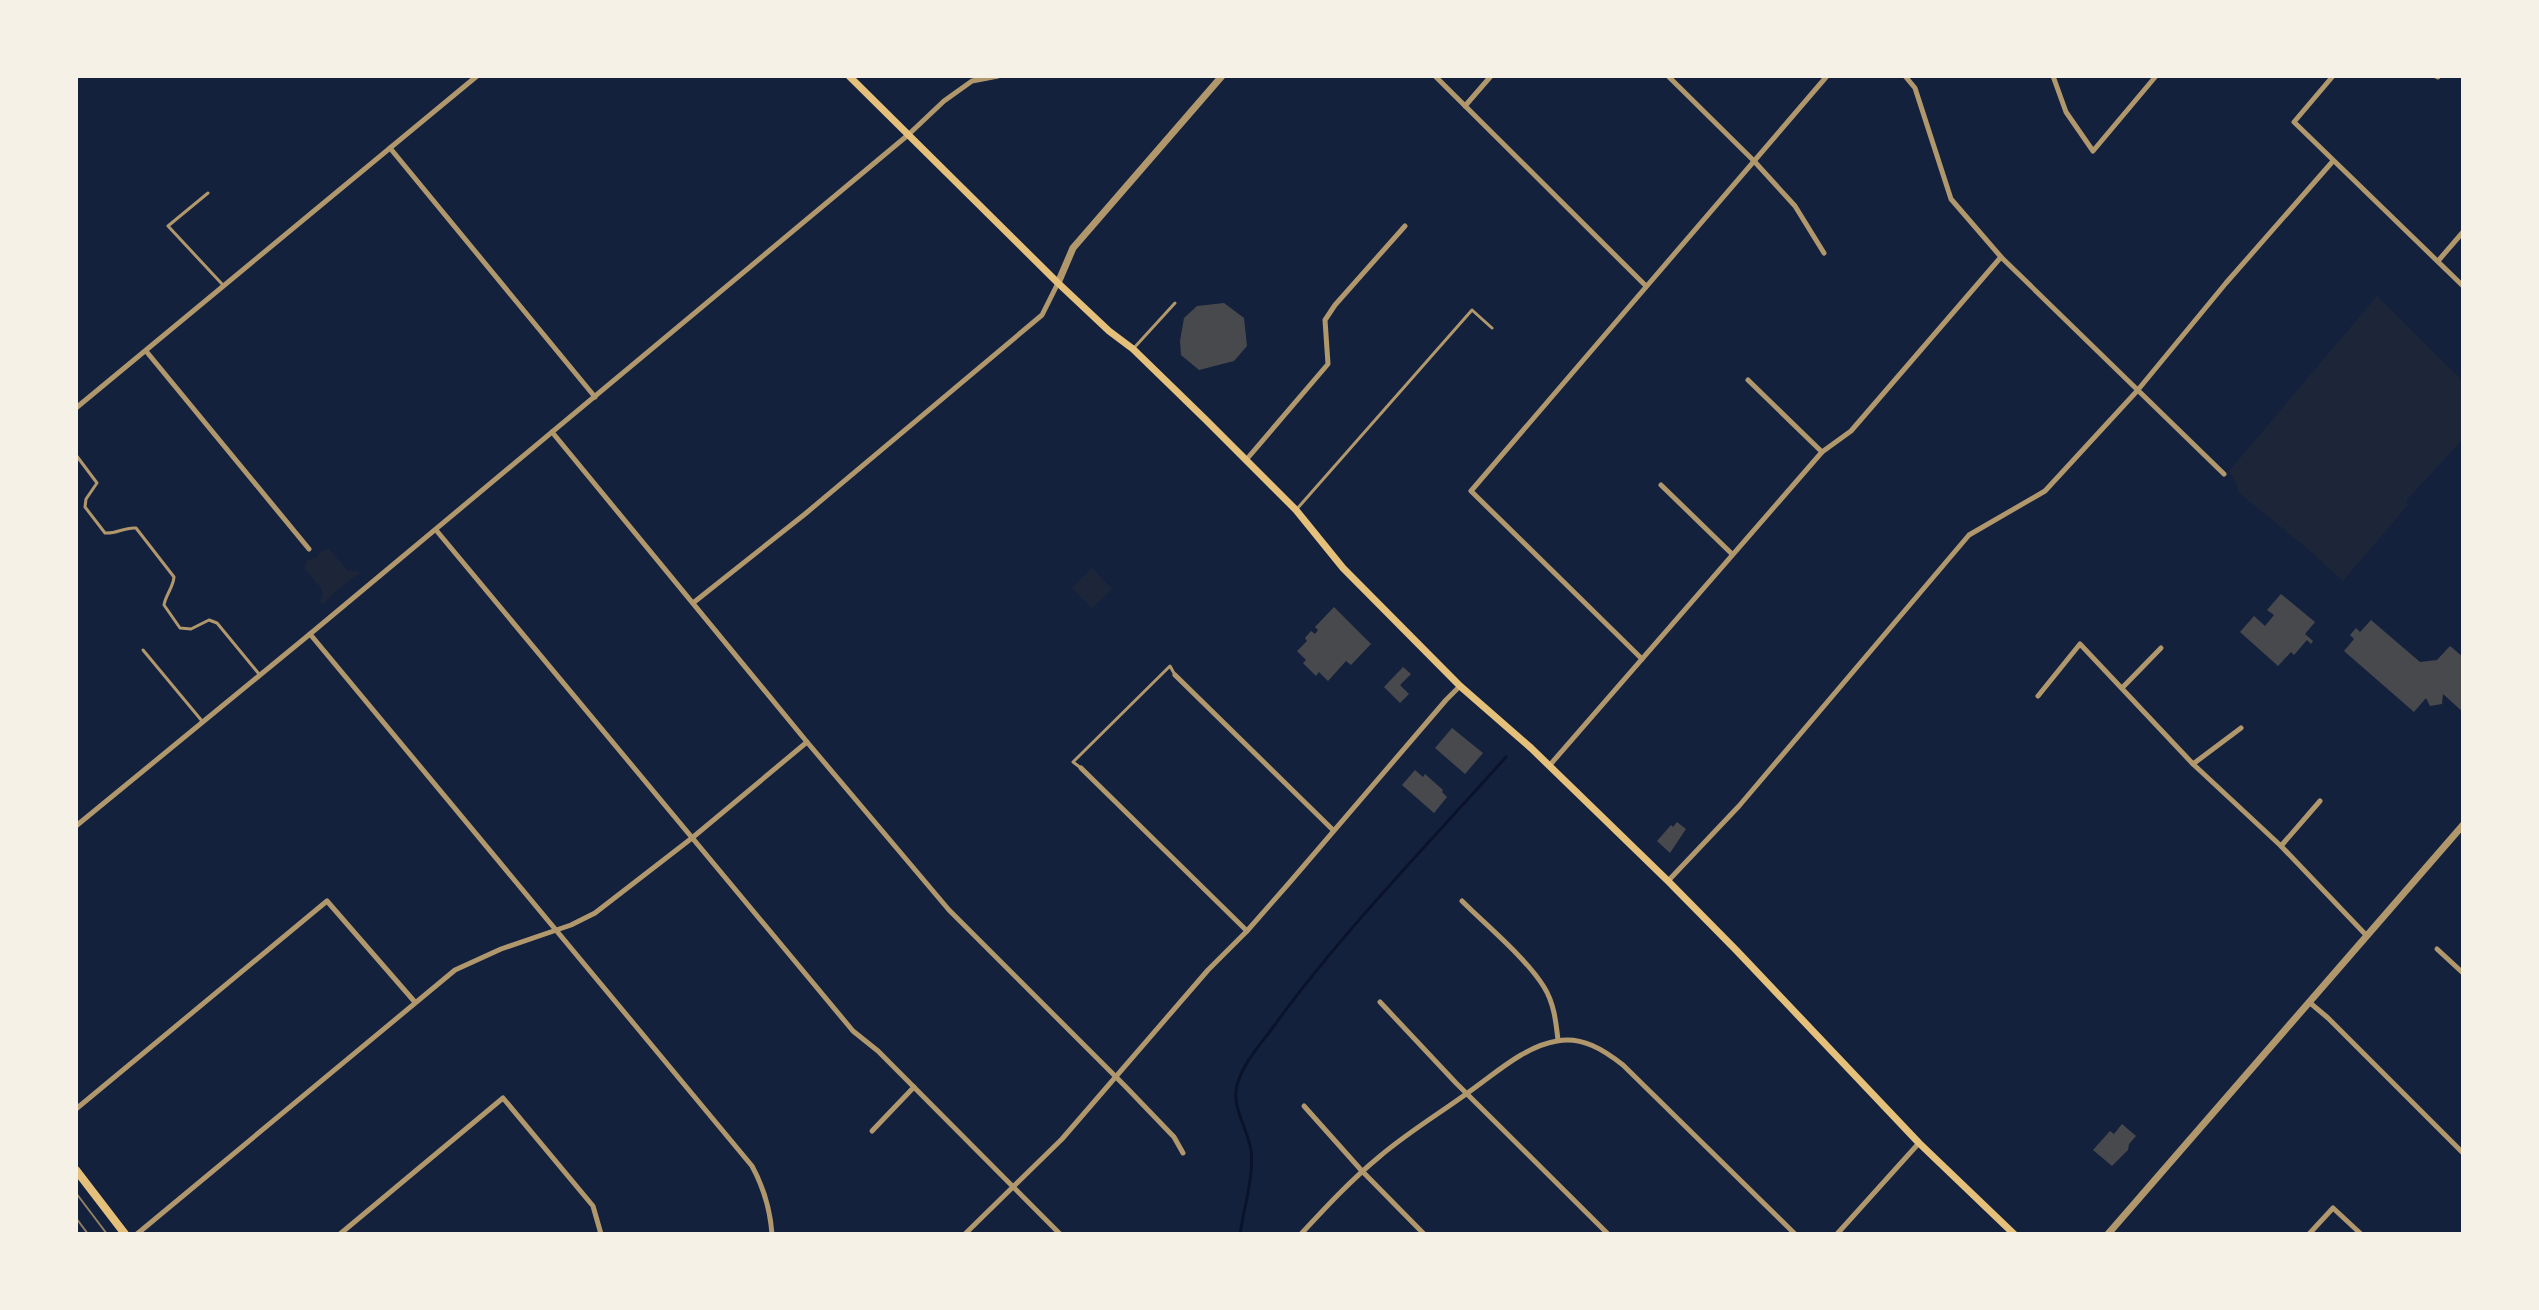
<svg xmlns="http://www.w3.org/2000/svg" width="2539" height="1310" viewBox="0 0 2539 1310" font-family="'Work Sans',sans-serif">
	<rect width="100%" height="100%" fill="#14213d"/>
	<g fill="#1d2539">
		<path d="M2377,296L2463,381V439L2406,501L2408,505L2343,581L2309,550L2238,492L2237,484L2229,471Z"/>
		<path d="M329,549L348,571H358L361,573C352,577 329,596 324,604L320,602L323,595L321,588L304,568L307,560L316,558L321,551Z"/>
		<path d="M1092,568L1112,589L1092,608L1072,588Z"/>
	</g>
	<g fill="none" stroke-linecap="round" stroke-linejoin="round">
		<path stroke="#0b132b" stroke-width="3" d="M1240,1234C1244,1207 1254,1177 1251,1150C1248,1129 1231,1107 1237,1085C1244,1060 1264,1041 1279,1019C1347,927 1429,843 1506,757"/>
	</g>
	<g fill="#48494c">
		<path d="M1224,303L1244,318L1247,346L1234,361L1199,370L1181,355L1180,341L1184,318L1197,306Z"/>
		<path d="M2281,594L2315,622L2305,634L2313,641L2311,644L2307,640L2294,655L2291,652L2278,666L2240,632L2254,616L2265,626L2274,615L2267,610Z"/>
		<path d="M1334,607L1371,644L1351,665L1346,661L1328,681L1319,672L1316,676L1303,663L1306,660L1297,651L1307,641L1305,638L1311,631L1315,634L1318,630L1315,627Z"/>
		<path d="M2371,620L2420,662L2437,660L2450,646L2463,657V712L2443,694L2442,704L2430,706L2426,698L2414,712L2344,651L2354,639L2350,635L2356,628L2360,632Z"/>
		<path d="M1403,667L1411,674L1400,685L1409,694L1400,703L1384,687Z"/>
		<path d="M1452,728L1483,753L1465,774L1435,748Z"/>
		<path d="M1415,770L1423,777L1425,774L1443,790L1442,792L1447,797L1434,813L1402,785Z"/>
		<path d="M1677,822L1686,829L1670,853L1657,841L1671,825L1673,827Z"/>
		<path d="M2122,1124L2136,1136L2129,1144L2128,1150L2112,1166L2093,1150L2110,1131L2114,1134Z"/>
	</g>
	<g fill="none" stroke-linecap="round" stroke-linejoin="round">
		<g stroke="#b1986c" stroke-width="3">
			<path d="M208,193L168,226L222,284"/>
			<path d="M1133,349L1175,303"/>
			<path d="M76,455L97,483L86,499L85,507L105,533C117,534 124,527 136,528L174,577C173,588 166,594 164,605L180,628L191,629L209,620L217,623L259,674"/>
			<path d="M1296,510L1472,310L1492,328"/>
			<path d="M143,650L202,721"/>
			<path d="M1081,768L1073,762L1170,666L1175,675"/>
		</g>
		<g stroke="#b1986c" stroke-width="5">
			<path d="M1435,76L1645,285"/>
			<path d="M1668,76L1754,161L1795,206L1824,253"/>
			<path d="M1905,76L1915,88L1951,199L2001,257L2224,474"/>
			<path d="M2053,76L2066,112L2093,151L2156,76"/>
			<path d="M2333,76L2294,122L2463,286"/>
			<path d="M2436,76L2438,77"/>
			<path d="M1465,106L1491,76"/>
			<path d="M390,148L595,397"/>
			<path d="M2438,261L2463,232"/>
			<path d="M146,351L309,549"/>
			<path d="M1748,380L1822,452"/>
			<path d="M76,408L477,76"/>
			<path d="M552,432L807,742L949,910L1125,1086L1174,1137L1183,1153"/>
			<path d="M1246,460L1328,364L1325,320L1335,305L1405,226"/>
			<path d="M1661,485L1732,554"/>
			<path d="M436,530L853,1031L878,1051L1060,1234"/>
			<path d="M693,603L805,514L1042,315L1058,283"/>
			<path d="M310,634L752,1166C764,1188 770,1208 772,1234"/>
			<path d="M1642,659L1471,491L1827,76"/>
			<path d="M1175,675L1333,830"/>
			<path d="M2122,688L2161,648"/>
			<path d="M2038,696L2080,644L2193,764L2281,846L2366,935"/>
			<path d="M2193,764L2241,728"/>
			<path d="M1549,766L1822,452L1851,431L2001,257"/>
			<path d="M1081,768L1247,931"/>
			<path d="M76,826L310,634L908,135L944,101L972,81L998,76"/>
			<path d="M2281,846L2320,801"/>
			<path d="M1668,881L1739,806L1969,535L2045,491L2137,391L2226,283L2333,161"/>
			<path d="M1462,901C1487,926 1526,958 1544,987C1554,1003 1556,1022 1558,1040"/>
			<path d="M2437,949L2463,973"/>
			<path d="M1380,1002L1456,1083L1608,1234"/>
			<path d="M2309,1002L2328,1018L2463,1153"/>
			<path d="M1304,1106L1362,1171L1424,1234"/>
			<path d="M76,1109L327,901L414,1001"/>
			<path d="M872,1131L914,1087"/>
			<path d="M137,1234L455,970L501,949L571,925L595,913L692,838L807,742"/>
			<path d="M340,1234L503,1098L593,1206L601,1234"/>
			<path d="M965,1234L1062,1139L1208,970L1247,931L1290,882L1446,700L1460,686"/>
			<path d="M1301,1234C1326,1207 1351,1180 1379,1157C1408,1132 1442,1112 1473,1089C1498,1071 1526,1046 1557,1041C1582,1036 1604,1050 1623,1065L1795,1234"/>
			<path d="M1837,1234L1919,1143"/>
			<path d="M2309,1234L2333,1208L2361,1234"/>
		</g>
		<g stroke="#b1986c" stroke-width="7">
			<path d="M1058,283L1073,248L1222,76"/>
			<path d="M2108,1234L2463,825"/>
		</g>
		<path stroke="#e5c07b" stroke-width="7" d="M849,76L1058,283L1109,331L1133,349L1206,420L1296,510L1343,568L1460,686L1531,748L1668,881L1737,951L1919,1143L2014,1234"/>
		<path stroke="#e5c07b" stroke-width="8" d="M76,1170L125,1234"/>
		<g stroke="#918062" stroke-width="2">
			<path d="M76,1193L107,1234"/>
			<path d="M76,1218L88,1234"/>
		</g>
	</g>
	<rect width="2539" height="1310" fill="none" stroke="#f6f1e7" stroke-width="156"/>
</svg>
